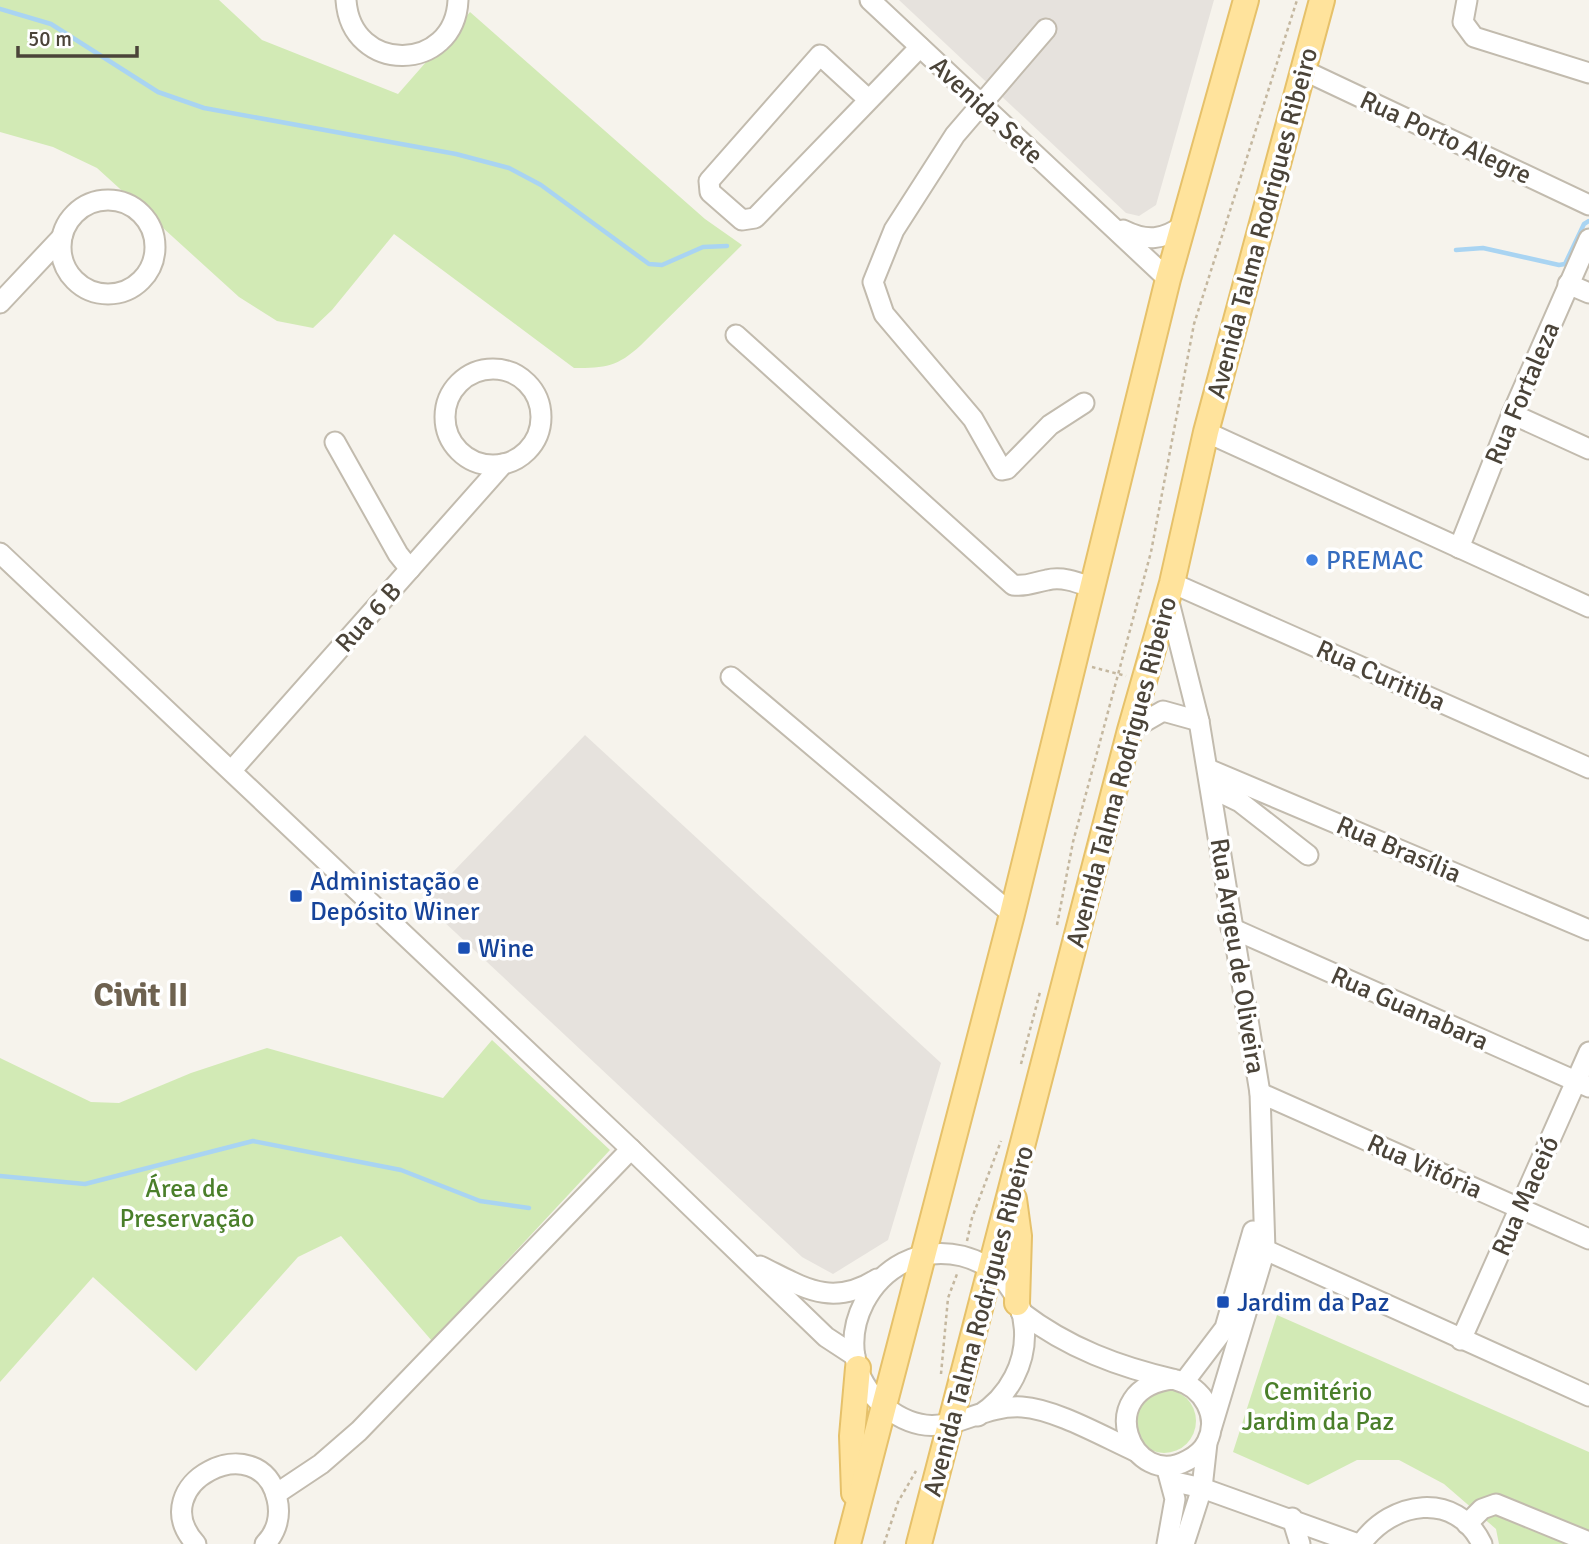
<svg xmlns="http://www.w3.org/2000/svg" width="1589" height="1544" viewBox="0 0 1589 1544" font-family="Signika,sans-serif">
	<rect width="100%" height="100%" fill="#f6f3ec"/>
	<g fill="#e6e2dd">
		<path d="M899,0H1214L1156,205L1139,216L1126,213Z"/>
		<path d="M585,735L941,1063L888,1240L833,1274L802,1257L441,919L426,900Z"/>
	</g>
	<g fill="#d2eab5">
		<path d="M0,0H219L262,40L398,94L470,12L705,219L742,245L641,345C617,367 606,368 574,368L394,234L332,310L313,328L277,321L239,297L97,168L53,147L0,132Z"/>
		<path d="M492,1040L610,1150L432,1341L341,1236L298,1257L196,1371L93,1277L0,1382V1058L91,1102L119,1103L191,1073L267,1048L443,1098Z"/>
		<path d="M1277,1315L1589,1452V1544H1499L1496,1529L1444,1484L1399,1460H1357L1308,1485L1233,1452Z"/>
		<circle cx="1164" cy="1421" r="32"/>
	</g>
	<g fill="none" stroke-linecap="round" stroke-linejoin="round">
		<g stroke="#a9d4f2" stroke-width="4.5">
			<path d="M0,9L51,24L158,92L204,108L456,154L509,168L541,185L649,264L662,265L703,247L727,246"/>
			<path d="M1456,250L1483,248L1559,265L1565,264L1584,224L1589,221"/>
			<path d="M0,1176L85,1184L253,1141L401,1170L480,1201L529,1208"/>
		</g>
		<g stroke="#c2bbae" stroke-width="23">
			<g id="minor">
				<path d="M346,0C351,75 455,73 458,0"/>
				<path d="M870,0L1168,279"/>
				<path d="M1467,0L1463,22L1474,37L1589,73"/>
				<path d="M1046,29L955,135L894,230L873,282L884,314L973,419L1002,470L1007,469L1050,425L1084,403"/>
				<path d="M1303,70L1589,205"/>
				<path d="M869,100L755,218L742,220L710,192L709,181L820,55L869,100L920,47"/>
				<circle cx="108" cy="247" r="47"/>
				<path d="M1123,230C1147,242 1163,240 1184,225"/>
				<path d="M1568,284L1589,293"/>
				<path d="M0,303L62,237"/>
				<path d="M736,335L1013,585C1028,587 1034,582 1047,580C1063,576 1079,583 1093,588"/>
				<circle cx="493" cy="417" r="48"/>
				<path d="M1512,414L1589,449"/>
				<path d="M1206,432L1589,607"/>
				<path d="M335,442L398,554L410,569"/>
				<path d="M1459,548L1512,414L1589,239"/>
				<path d="M0,553L631,1149L826,1337L855,1356"/>
				<path d="M1172,583L1589,768"/>
				<path d="M1168,598L1199,721L1260,1093L1265,1250L1212,1426"/>
				<path d="M731,677L1012,914"/>
				<path d="M1130,730L1163,711L1199,721"/>
				<path d="M1208,769L1589,930"/>
				<path d="M232,770L503,464"/>
				<path d="M1211,788L1240,802L1308,855"/>
				<path d="M1231,928L1589,1087"/>
				<path d="M1260,1093L1589,1239"/>
				<path d="M1250,1243L1589,1396"/>
				<path d="M760,1266C803,1287 831,1308 877,1279"/>
				<path d="M1021,1312C1068,1348 1119,1367 1176,1380C1203,1387 1220,1416 1207,1442C1203,1450 1196,1456 1188,1460C1131,1492 1091,1388 1173,1379"/>
				<path d="M1461,1340L1589,1052"/>
				<path d="M1184,1382L1225,1328L1253,1231"/>
				<path d="M978,1416C1043,1376 1042,1277 962,1256C875,1235 814,1350 885,1407C941,1450 970,1404 1022,1407C1055,1409 1104,1437 1135,1451"/>
				<path d="M1171,1481L1202,1488L1358,1544"/>
				<path d="M276,1494L321,1464L359,1431L631,1149"/>
				<path d="M1292,1518L1300,1544"/>
				<path d="M1467,1524L1482,1509L1496,1504L1589,1542"/>
				<path d="M196,1544C141,1484 260,1424 277,1499C281,1515 277,1532 265,1544"/>
				<path d="M1167,1544L1175,1499L1168,1473"/>
				<path d="M1184,1544L1202,1488L1207,1443"/>
				<path d="M1361,1544C1391,1501 1456,1490 1482,1544"/>
			</g>
		</g>
		<g stroke="#e6c16a" stroke-width="28">
			<g id="major">
				<path d="M1014,1199L1019,1236L1017,1303"/>
				<path d="M854,1493L852,1436L858,1368"/>
				<path d="M848,1544L1012,914L1168,279L1246,0"/>
				<path d="M919,1544L1130,730L1172,583L1206,432L1322,0"/>
			</g>
		</g>
		<g stroke="#c4b79f" stroke-width="2.5" stroke-dasharray="3.5 3.5" stroke-linecap="butt">
			<path d="M1092,667L1126,676"/>
			<path d="M1057,925L1073,842L1151,552L1194,324L1297,0"/>
			<path d="M1021,1064L1040,992"/>
			<path d="M967,1241L972,1218L1001,1141"/>
			<path d="M941,1374L948,1298L957,1274"/>
			<path d="M884,1544L898,1502L916,1471"/>
		</g>
		<use href="#minor" stroke="#fff" stroke-width="19"/>
		<use href="#major" stroke="#ffe39c" stroke-width="24"/>
	</g>
	<circle fill="#3f7fe0" stroke="#fff" stroke-width="2.5" cx="1312" cy="560" r="7"/>
	<g fill="#1a4fb4" stroke="#fff" stroke-width="2.5">
		<rect x="289" y="889" width="14" height="14" rx="3.5"/>
		<rect x="457" y="941" width="14" height="14" rx="3.5"/>
		<rect x="1216" y="1295" width="14" height="14" rx="3.5"/>
	</g>
	<g text-anchor="middle" stroke-width="7" stroke-linejoin="round" paint-order="stroke">
		<g font-size="26" fill="#4b4439" stroke="#fff">
			<text transform="translate(987 110) rotate(43)" y="9">Avenida Sete</text>
			<text transform="translate(1446 137) rotate(25)" y="9">Rua Porto Alegre</text>
			<text transform="translate(1262 223) rotate(-75)" y="9">Avenida Talma Rodrigues Ribeiro</text>
			<text transform="translate(1522 393) rotate(-67)" y="9">Rua Fortaleza</text>
			<text transform="translate(368 617) rotate(-48)" y="9">Rua 6 B</text>
			<text transform="translate(1381 675) rotate(24)" y="9">Rua Curitiba</text>
			<text transform="translate(1121 772) rotate(-75)" y="9">Avenida Talma Rodrigues Ribeiro</text>
			<text transform="translate(1399 849) rotate(23)" y="9">Rua Brasília</text>
			<text transform="translate(1238 956) rotate(81)" y="9">Rua Argeu de Oliveira</text>
			<text transform="translate(1410 1008) rotate(24)" y="9">Rua Guanabara</text>
			<text transform="translate(1425 1166) rotate(24)" y="9">Rua Vitória</text>
			<text transform="translate(1525 1196) rotate(-66)" y="9">Rua Maceió</text>
			<text transform="translate(978 1321) rotate(-75)" y="9">Avenida Talma Rodrigues Ribeiro</text>
		</g>
		<g font-size="26" fill="#366cbe" stroke="#fff" text-anchor="start">
			<text x="1326" y="569">PREMAC</text>
		</g>
		<g font-size="26" fill="#164399" stroke="#fff" text-anchor="start">
			<text x="310" y="890">Administação e<tspan x="310" dy="30">Depósito Winer</tspan></text>
			<text x="478" y="957">Wine</text>
			<text x="1237" y="1311">Jardim da Paz</text>
		</g>
		<g font-size="26" fill="#4a7f2a" stroke="#fff">
			<text x="187" y="1197">Área de<tspan x="187" dy="30">Preservação</tspan></text>
			<text x="1318" y="1400">Cemitério<tspan x="1318" dy="30">Jardim da Paz</tspan></text>
		</g>
		<g font-size="33" font-weight="bold" fill="#6e6250" stroke="#fff">
			<text x="141" y="1006">Civit II</text>
		</g>
	</g>
	<path d="M18 46v10h119v-10" fill="none" stroke="#4b4439" stroke-width="3.5"/>
	<text x="28" y="46" font-size="21" fill="#4b4439" stroke="#ffffff" stroke-width="5" paint-order="stroke">50 m</text>
</svg>
